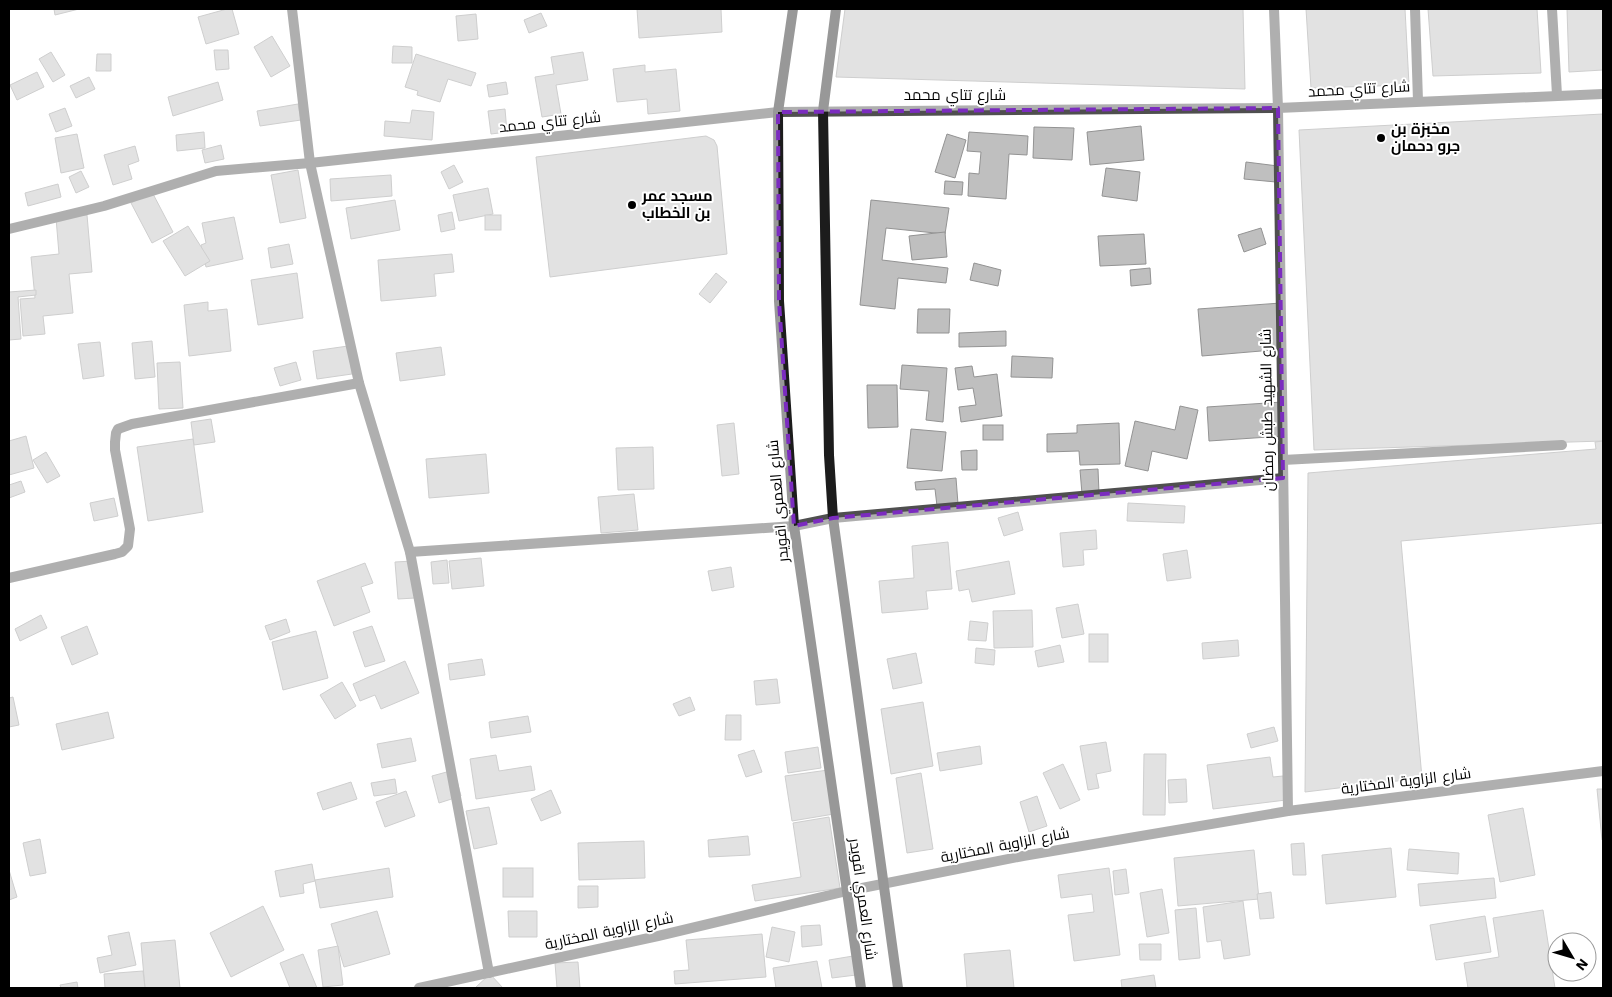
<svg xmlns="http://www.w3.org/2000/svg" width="1612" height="997" viewBox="0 0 1612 997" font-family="'Work Sans',Cairo,sans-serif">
	<rect width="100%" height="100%" fill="#fff"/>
	<g fill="#bfbfbf" stroke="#939393">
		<path d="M54,9H79L55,15Z"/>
		<path d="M227,9H232L239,34L206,44L198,17Z"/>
		<path d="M637,9H721L722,32L639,38Z"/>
		<path d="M845,9H1243L1245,89L836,77Z"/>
		<path d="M1306,9H1405L1409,85L1311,88Z"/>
		<path d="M1428,9H1537L1541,73L1433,76Z"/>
		<path d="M1567,9H1603V70L1569,72Z"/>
		<path d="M541,13L547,26L529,33L524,20Z"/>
		<path d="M476,14L478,39L458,41L456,16Z"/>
		<path d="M272,36L290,66L271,77L254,47Z"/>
		<path d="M393,46L412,47V63H392Z"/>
		<path d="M214,50H228L229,69L216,70Z"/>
		<path d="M51,52L65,75L53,82L39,59Z"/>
		<path d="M583,52L588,80L556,85L561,114L542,117L535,77L554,74L551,57Z"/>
		<path d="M97,54H111V71H96Z"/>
		<path d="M416,54L476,73L471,86L448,79L440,102L417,95L418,91L405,87Z"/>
		<path d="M645,65V72L676,69L680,111L648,114L647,99L617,102L613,69Z"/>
		<path d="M37,72L44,87L17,100L10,85Z"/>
		<path d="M89,77L95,89L76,98L70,86Z"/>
		<path d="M218,82L223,100L173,116L168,97Z"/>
		<path d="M506,82L508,94L489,97L487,85Z"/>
		<path d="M298,104L301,120L260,126L257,111Z"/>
		<path d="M65,108L72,126L56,132L49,114Z"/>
		<path d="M505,109L507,132L491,134L488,111Z"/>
		<path d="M412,110L434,112L432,140L384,136L385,121L410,123Z"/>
		<path d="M1603,114V441L1314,450L1299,130Z"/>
		<path d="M1141,126L1144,160L1090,165L1087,132Z"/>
		<path d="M1034,127L1074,128L1072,160L1033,158Z"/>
		<path d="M204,132L205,148L177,151L176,135Z"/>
		<path d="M969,132L1028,136L1027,155L1009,154L1006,199L968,196L969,173L979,174L981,152L967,151Z"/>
		<path d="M77,134L84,168L61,173L55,138Z"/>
		<path d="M947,134L966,140L955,178L935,172Z"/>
		<path d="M706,136L714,140L717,146L727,254L550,277L536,157Z"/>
		<path d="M221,145L224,159L205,163L202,150Z"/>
		<path d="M135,146L139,161L128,165L132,179L113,185L104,155Z"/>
		<path d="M1246,162L1278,166L1276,182L1244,179Z"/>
		<path d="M454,165L463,182L449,189L441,172Z"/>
		<path d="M1106,168L1140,172L1137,201L1102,196Z"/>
		<path d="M298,170L306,218L280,223L271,175Z"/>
		<path d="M81,171L89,187L76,193L69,177Z"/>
		<path d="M391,175L392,196L331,201L330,179Z"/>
		<path d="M945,181L963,182L962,195L944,194Z"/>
		<path d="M58,184L61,197L28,206L25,193Z"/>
		<path d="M488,188L493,214L459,221L453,195Z"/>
		<path d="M152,192L173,232L152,243L131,203Z"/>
		<path d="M395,200L400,230L351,239L346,208Z"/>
		<path d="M871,200L949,208L945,234L886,228L882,260L948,268L946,283L898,278L895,309L860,305Z"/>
		<path d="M452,212L455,229L441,232L438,215Z"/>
		<path d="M87,215L92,272L69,274L73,313L43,316L45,334L23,336L20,299L35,298L31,257L59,254L56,218Z"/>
		<rect x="485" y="215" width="16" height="15"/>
		<path d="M234,217L243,259L206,267L201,245L206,243L202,223Z"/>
		<path d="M188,226L210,261L185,276L163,241Z"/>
		<path d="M1261,228L1266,244L1244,252L1238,235Z"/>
		<path d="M945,232L947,257L912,260L909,236Z"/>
		<path d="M1144,234L1146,264L1100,266L1098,236Z"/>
		<path d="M289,244L293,264L271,268L268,248Z"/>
		<path d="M452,254L454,272L434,274L436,296L381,301L378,260Z"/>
		<path d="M974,263L1001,270L998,286L970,280Z"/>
		<path d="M1150,268L1151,284L1131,286L1130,270Z"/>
		<path d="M297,273L303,318L258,325L251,280Z"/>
		<path d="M716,273L727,282L710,303L699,294Z"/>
		<path d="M36,290V295L18,297L21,339L9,340V292Z"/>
		<path d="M208,302V311L227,309L231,351L189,356L184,305Z"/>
		<path d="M1281,303L1285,349L1202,356L1198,309Z"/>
		<path d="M918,309H950L949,333H917Z"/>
		<path d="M1006,331V346L959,347V333Z"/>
		<path d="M152,341L155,377L135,379L132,343Z"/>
		<path d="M100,342L104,376L83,379L78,344Z"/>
		<path d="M348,346L352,374L317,379L313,351Z"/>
		<path d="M441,347L445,375L400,381L396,353Z"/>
		<path d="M1012,356L1053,358L1052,378L1011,377Z"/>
		<path d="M180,362L183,408L159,409L157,363Z"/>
		<path d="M296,362L301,380L280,386L274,368Z"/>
		<path d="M902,365L947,368L943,422L926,420L929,391L900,389Z"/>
		<path d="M972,366L974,377L997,374L1002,416L961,422L959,407L976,405L973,388L958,390L955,368Z"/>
		<path d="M867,385H897L898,427L868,428Z"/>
		<path d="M1282,402L1284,436L1209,441L1207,407Z"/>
		<path d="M1180,406L1198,410L1187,459L1152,451L1148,471L1125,466L1135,421L1175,430Z"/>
		<path d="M211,419L215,442L194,445L191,422Z"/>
		<path d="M734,423L739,474L722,476L717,425Z"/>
		<path d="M1119,423L1120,464L1080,465L1079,451L1047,452V434L1077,433V425Z"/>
		<rect x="983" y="425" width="20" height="15"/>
		<path d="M911,429L946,432L942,471L907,468Z"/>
		<path d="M26,436L34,468L9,475V441Z"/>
		<path d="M193,439L203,512L148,521L137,447Z"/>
		<path d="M1603,441V523L1401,541L1422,778L1305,792L1308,473L1596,449L1595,442Z"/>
		<path d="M653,447L654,489L618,490L616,448Z"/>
		<path d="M977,450V470H962L961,451Z"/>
		<path d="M46,452L60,476L47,483L33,460Z"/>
		<path d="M486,454L489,493L429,498L426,459Z"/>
		<path d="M1098,469L1099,493L1082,494L1080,470Z"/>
		<path d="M956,478L958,504L937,506L935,489L916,490L915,482Z"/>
		<path d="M21,481L25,492L9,498V485Z"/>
		<path d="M634,494L638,530L601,533L598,497Z"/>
		<path d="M114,498L118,516L94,521L90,503Z"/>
		<path d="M1128,503L1185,506L1184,523L1127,521Z"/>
		<path d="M1018,512L1023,530L1004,536L998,518Z"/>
		<path d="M1096,530L1097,549L1083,550L1084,565L1063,567L1060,533Z"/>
		<path d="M948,542L952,589L926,591L928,609L882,613L879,581L914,578L912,546Z"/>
		<path d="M1187,550L1191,578L1167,581L1163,554Z"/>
		<path d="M481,558L484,586L452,589L449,561Z"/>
		<path d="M447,560L449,583L433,584L431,562Z"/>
		<path d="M413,561L415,598L398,599L395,562Z"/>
		<path d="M1009,561L1015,594L972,602L969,589L959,591L956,571Z"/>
		<path d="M365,563L373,583L361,587L370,612L334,626L317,581Z"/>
		<path d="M731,567L734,587L712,591L708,571Z"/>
		<path d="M1078,604L1084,634L1062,638L1056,608Z"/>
		<path d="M1032,610L1033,647L994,648L993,611Z"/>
		<path d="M41,615L47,628L20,641L15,629Z"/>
		<path d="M286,619L290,632L270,640L265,626Z"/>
		<path d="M970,621L988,623L986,641L968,640Z"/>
		<path d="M87,626L98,654L72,665L61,637Z"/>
		<path d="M372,626L385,661L365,667L353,632Z"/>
		<path d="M316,631L328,678L283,690L272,642Z"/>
		<rect x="1089" y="634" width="19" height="28"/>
		<path d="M1238,640L1239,656L1203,659L1202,643Z"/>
		<path d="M1060,645L1064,662L1038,667L1035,651Z"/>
		<path d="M976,648L995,650L994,665L975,663Z"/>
		<path d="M916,653L922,683L893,689L887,659Z"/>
		<path d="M482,659L485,675L450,680L448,664Z"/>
		<path d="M405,661L419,693L381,709L375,695L360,701L353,684Z"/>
		<path d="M777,679L780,703L756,705L754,681Z"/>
		<path d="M342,682L356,706L335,719L320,695Z"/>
		<path d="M13,697L19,725L9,727V698Z"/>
		<path d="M690,697L695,710L679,716L673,704Z"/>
		<path d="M923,702L933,766L891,774L881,709Z"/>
		<path d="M108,712L114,738L62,750L56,724Z"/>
		<path d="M726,715H741V740H725Z"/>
		<path d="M528,716L531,732L491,738L489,722Z"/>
		<path d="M1274,727L1278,741L1251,748L1247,734Z"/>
		<path d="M411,738L416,761L382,768L377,744Z"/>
		<path d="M1106,742L1111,771L1096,774L1099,788L1088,790L1080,746Z"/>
		<path d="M980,746L982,764L940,771L937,753Z"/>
		<path d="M818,747L821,768L788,773L785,752Z"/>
		<path d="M754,750L762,772L746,777L738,755Z"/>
		<path d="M1144,754H1166L1165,815H1143Z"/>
		<path d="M496,755L499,771L531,766L535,790L476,799L470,759Z"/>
		<path d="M1270,757L1273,777L1283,776L1286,800L1213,809L1207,765Z"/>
		<path d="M1063,764L1080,800L1060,809L1043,773Z"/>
		<path d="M454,770L461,796L439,803L432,776Z"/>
		<path d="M828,770L834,814L792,821L785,776Z"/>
		<path d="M921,773L933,849L907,853L896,778Z"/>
		<path d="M395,779L397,793L374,796L371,783Z"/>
		<path d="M1186,779L1187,802L1169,803L1168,780Z"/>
		<path d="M351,782L357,799L323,810L317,793Z"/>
		<path d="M1597,789H1603V839L1602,840Z"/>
		<path d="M551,790L561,813L541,821L531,799Z"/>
		<path d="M406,791L415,816L385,827L376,802Z"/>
		<path d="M1037,796L1047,826L1029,832L1020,802Z"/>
		<path d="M489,807L497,844L474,849L466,811Z"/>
		<path d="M1523,808L1535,875L1500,882L1488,815Z"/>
		<path d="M829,817L840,888L755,901L752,885L801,877L793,823Z"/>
		<path d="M748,836L750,855L709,857L708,840Z"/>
		<path d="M40,839L46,873L30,876L23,843Z"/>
		<path d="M644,841L645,878L579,880L578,843Z"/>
		<path d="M1304,843L1306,875H1293L1291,844Z"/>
		<path d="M1391,848L1396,897L1326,904L1322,855Z"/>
		<path d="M1409,849L1459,853L1458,874L1407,870Z"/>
		<path d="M1254,850L1259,899L1178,906L1174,858Z"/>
		<path d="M312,864L315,881L303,884L304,893L280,897L275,871Z"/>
		<path d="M389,868L393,897L320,908L315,880Z"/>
		<rect x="503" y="868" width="30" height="29"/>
		<path d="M1109,868L1120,955L1074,961L1068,915L1094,912L1092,894L1061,898L1058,875Z"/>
		<path d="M1126,869L1129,893L1115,895L1113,871Z"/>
		<path d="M9,870L17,897L9,900Z"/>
		<path d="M1494,878L1496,898L1420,906L1418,884Z"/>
		<path d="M578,886H598V907L578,908Z"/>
		<path d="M1162,889L1169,933L1147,937L1140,893Z"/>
		<path d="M1271,892L1274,918L1260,919L1257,894Z"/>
		<path d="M1243,901L1250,955L1224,959L1221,940L1207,942L1203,907Z"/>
		<path d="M263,906L284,950L231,977L210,933Z"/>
		<path d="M1196,908L1200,958L1179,960L1175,910Z"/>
		<path d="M1543,910L1555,988H1468L1464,963L1499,957L1493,918Z"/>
		<path d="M377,911L390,954L344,967L331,924Z"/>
		<path d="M508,911H537V937H509Z"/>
		<path d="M1485,916L1491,952L1436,960L1430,925Z"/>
		<path d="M820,925L822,945L802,947L801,926Z"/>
		<path d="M772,927L795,932L789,962L766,957Z"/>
		<path d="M129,932L136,965L100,973L97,958L112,955L108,936Z"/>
		<path d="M762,934L766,977L675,984L674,971L689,970L686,940Z"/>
		<path d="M175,940L180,988H145L141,943Z"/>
		<path d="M1139,944H1161V960H1140Z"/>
		<path d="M338,946L343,985L323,987L318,950Z"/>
		<path d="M1010,950L1014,988H967L964,954Z"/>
		<path d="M303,954L317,988H290L280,963Z"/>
		<path d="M853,956L856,975L832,978L829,960Z"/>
		<path d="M817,961L822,988H776L773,968Z"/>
		<path d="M578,962L580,988H557L555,963Z"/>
		<path d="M143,971L145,988H105L104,974Z"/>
		<path d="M490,974L503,988H475Z"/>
		<path d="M1154,975L1156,988H1122L1121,980Z"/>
		<path d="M77,982L78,988H61L60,985Z"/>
	</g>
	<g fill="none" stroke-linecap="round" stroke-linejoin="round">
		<g stroke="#4f4f4f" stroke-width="10">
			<path d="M1274,9L1278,108"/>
			<path d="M1415,9L1418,101"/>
			<path d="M310,163L359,383L410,552L489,973"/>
			<path d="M9,578L115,554L122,552L128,546L130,529L115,450V442L116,433L118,429L132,424L359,383"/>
		</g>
		<g stroke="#4f4f4f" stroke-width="10">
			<path d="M292,9L310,163"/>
			<path d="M1552,9L1557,95"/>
			<path d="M1278,108L1288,811"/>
			<path d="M9,229L104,206L216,171L310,163L778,112L1278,108L1603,94"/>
			<path d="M1283,460L1562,445"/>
			<path d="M410,552L794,526L833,518L1283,478"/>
			<path d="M419,988L658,936L847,891L1023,856L1288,811L1603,771"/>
		</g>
		<g stroke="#1c1c1c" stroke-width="10">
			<path d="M793,9L778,112L779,301L794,526L861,988"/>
			<path d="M836,9L823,111L829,455L833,518L898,988"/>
		</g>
	</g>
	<path d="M0 0H1612V997H0ZM1278,108L1283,478L833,518L794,526L779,301L778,112Z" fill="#fff" fill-opacity=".55" fill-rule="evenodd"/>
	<path fill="none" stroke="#7b2cbf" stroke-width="4" stroke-dasharray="10 6" stroke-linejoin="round" d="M1278,108L1283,478L833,518L794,526L779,301L778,112Z"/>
	<g fill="#000" stroke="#fff" stroke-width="2">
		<circle cx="1381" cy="138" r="5"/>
		<circle cx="632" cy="205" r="5"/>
	</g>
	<g text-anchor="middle" stroke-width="4" stroke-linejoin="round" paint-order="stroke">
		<g font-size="15" fill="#000" stroke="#fff">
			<text transform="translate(1359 89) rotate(-3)" y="5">شارع تتاي محمد</text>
			<text x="955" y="100">شارع تتاي محمد</text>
			<text transform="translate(550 122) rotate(-6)" y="5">شارع تتاي محمد</text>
			<text transform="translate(1267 410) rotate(-91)" y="5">شارع الشهيد طبش رمضان</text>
			<text transform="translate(778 501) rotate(-95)" y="5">شارع العمري اقويدر</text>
			<text transform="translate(1406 781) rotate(-7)" y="5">شارع الزاوية المختارية</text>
			<text transform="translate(1005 845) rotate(-11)" y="5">شارع الزاوية المختارية</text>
			<text transform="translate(863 899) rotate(82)" y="5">شارع العمري اقويدر</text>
			<text transform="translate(609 931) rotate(-12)" y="5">شارع الزاوية المختارية</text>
		</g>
		<g font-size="15" font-weight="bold" fill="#000" stroke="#fff" text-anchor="start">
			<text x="1391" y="134">مخبزة بن<tspan x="1391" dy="17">جرو دحمان</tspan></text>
			<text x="642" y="201">مسجد عمر<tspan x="642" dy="17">بن الخطاب</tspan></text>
		</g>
	</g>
	<rect width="1612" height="997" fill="none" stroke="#000000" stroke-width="20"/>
	<g transform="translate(1572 957) rotate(128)"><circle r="24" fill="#ffffff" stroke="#999999"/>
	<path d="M0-4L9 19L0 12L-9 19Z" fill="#000000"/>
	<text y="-8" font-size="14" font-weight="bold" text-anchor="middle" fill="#000000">N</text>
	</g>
</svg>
